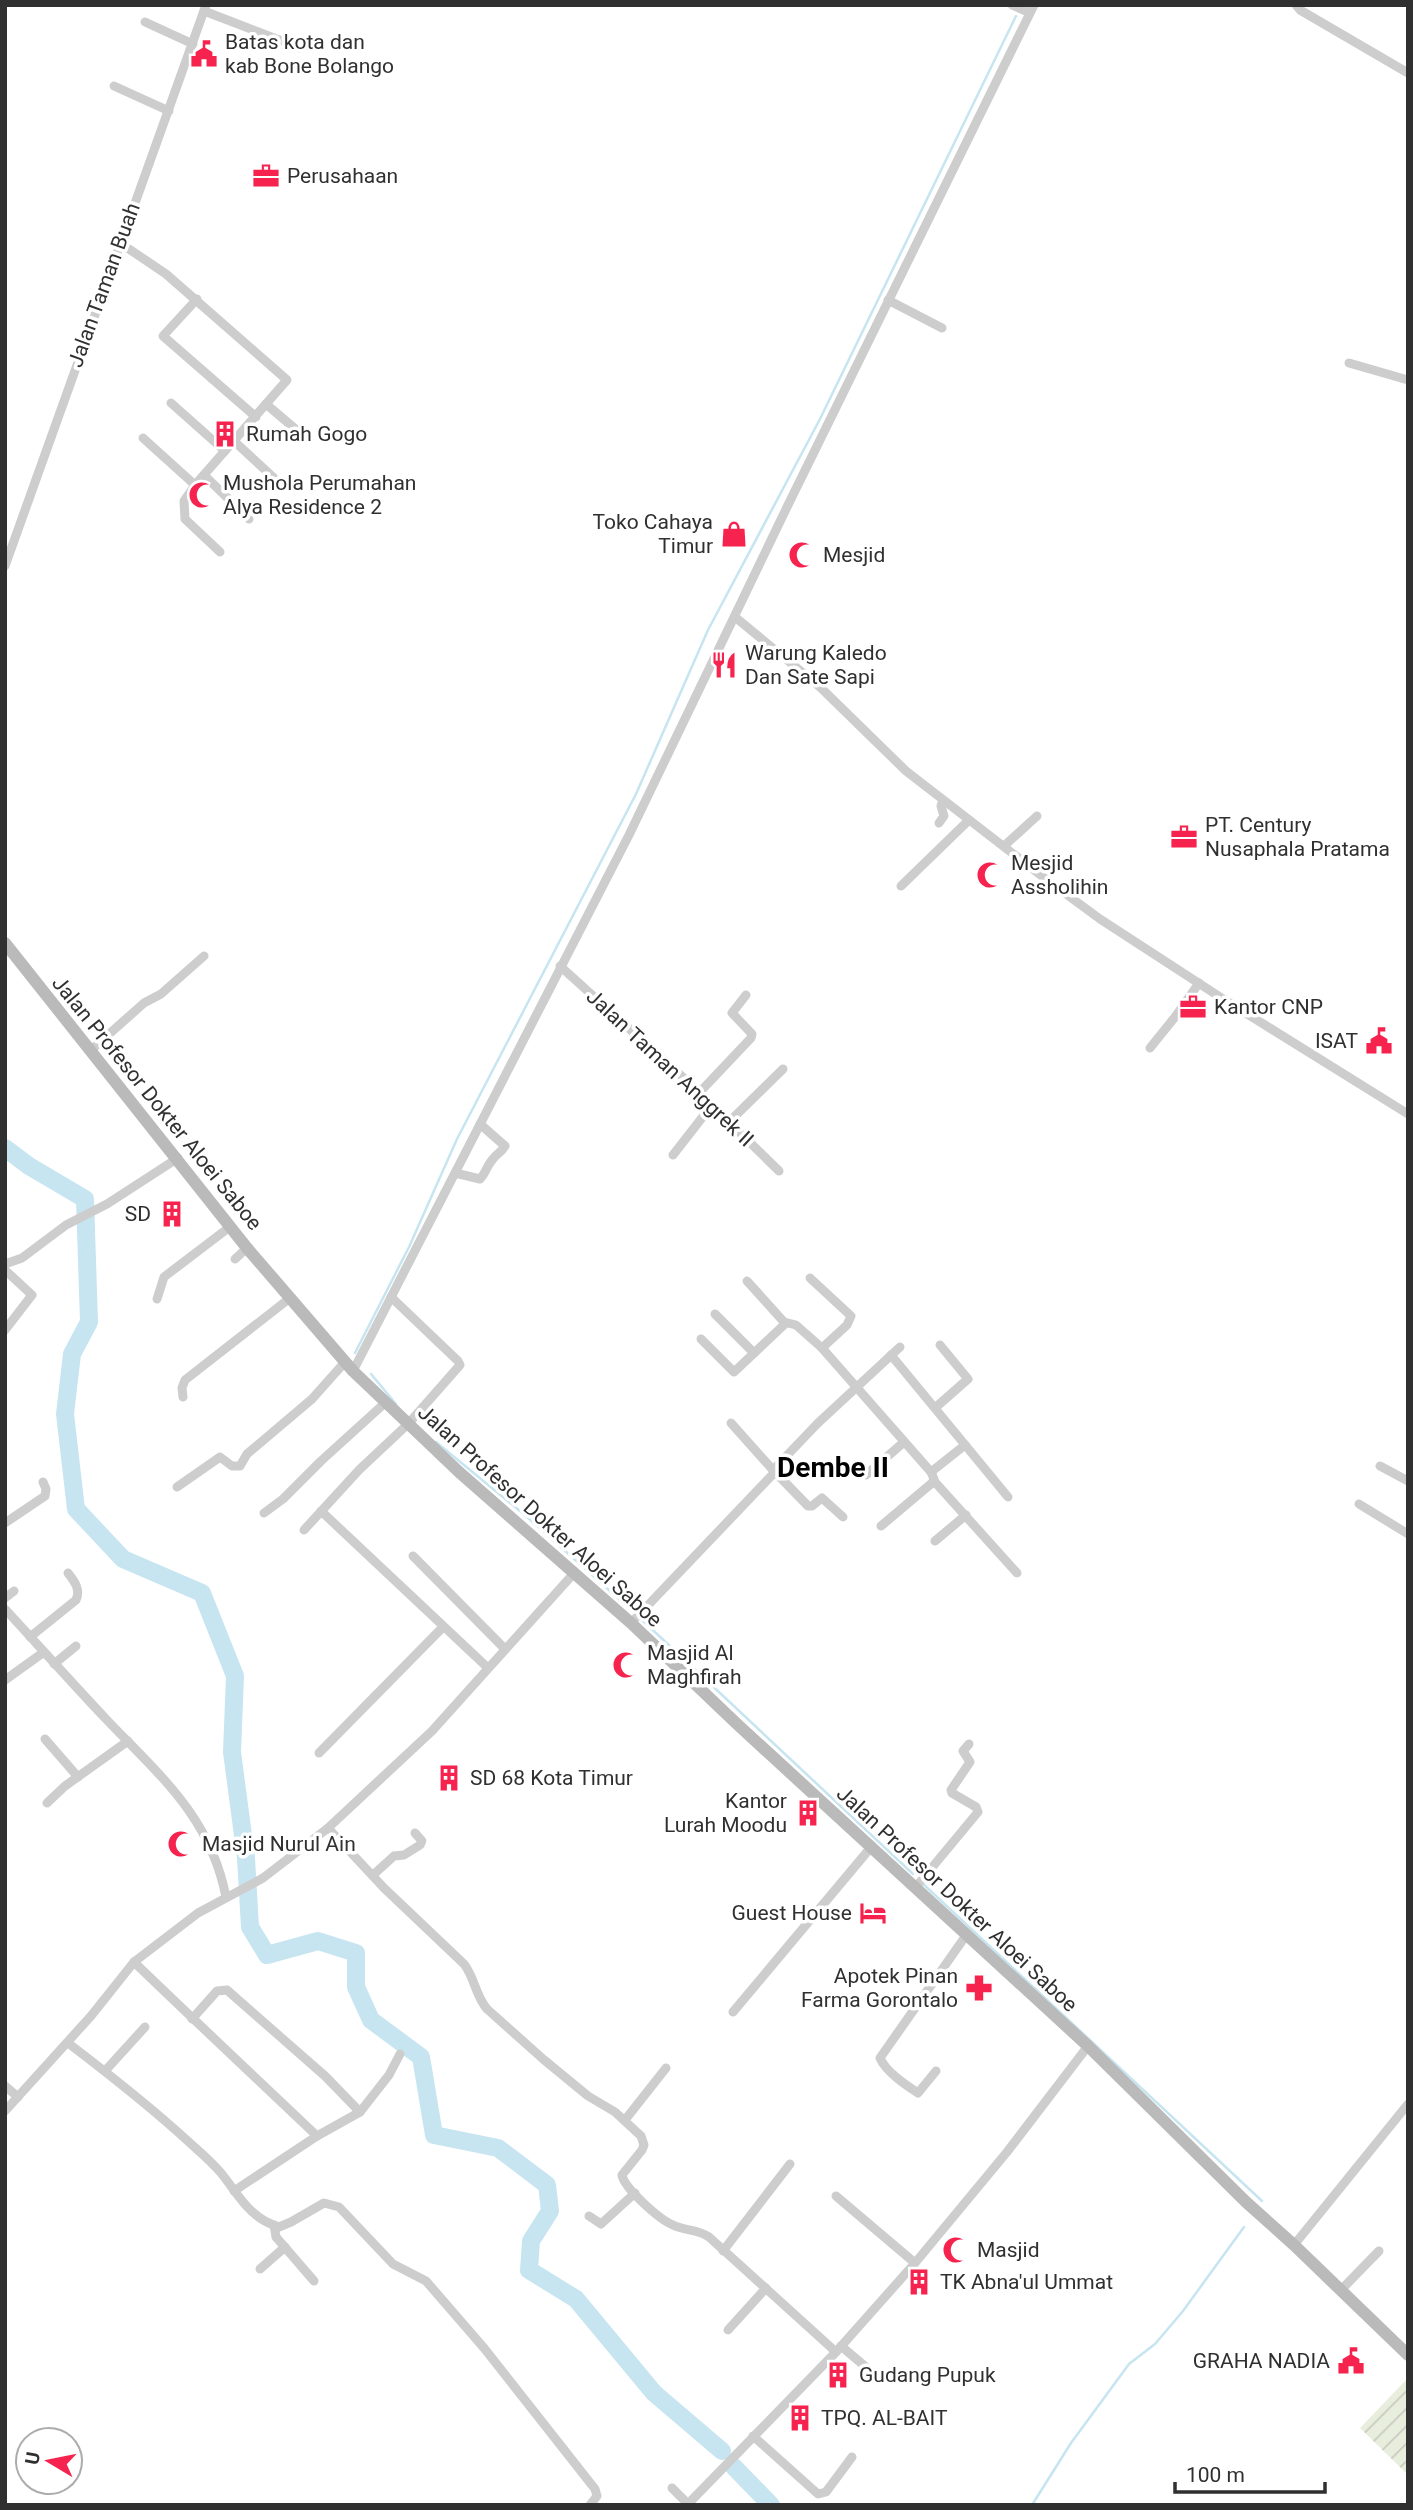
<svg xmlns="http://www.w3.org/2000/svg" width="1413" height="2510" viewBox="0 0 1413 2510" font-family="Roboto,sans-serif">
	<defs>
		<pattern id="garden-furrows" width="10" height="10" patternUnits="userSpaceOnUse" patternTransform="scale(1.75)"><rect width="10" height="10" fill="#e8eedd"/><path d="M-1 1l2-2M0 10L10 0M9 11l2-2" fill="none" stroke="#c7ccbe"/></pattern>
	</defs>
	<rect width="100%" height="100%" fill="#fff"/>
	<path fill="url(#garden-furrows)" d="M1407,2379L1408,2380V2475L1360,2428Z"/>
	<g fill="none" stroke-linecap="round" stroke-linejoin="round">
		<g stroke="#c7e5f0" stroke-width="2.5">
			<path d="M355,1353L409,1247L457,1139L636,794L708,630L820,419L1016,16"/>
			<path d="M371,1374L396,1404"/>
			<path d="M436,1442L526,1516L628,1607"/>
			<path d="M641,1619L913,1874"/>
			<path d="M921,1882L1262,2201"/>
			<path d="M1032,2505L1071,2443L1129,2364L1155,2344L1183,2311L1244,2227"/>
		</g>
		<g stroke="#c7e5f0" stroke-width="18">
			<path d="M5,1148L29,1166L85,1199L89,1322L72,1354L65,1414L76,1509L123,1559L202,1593L235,1676L232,1752L246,1858L250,1927L267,1955L318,1941L356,1953V1987L371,2020L421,2057L434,2135L498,2148L547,2185L550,2211L531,2241L529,2270L576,2299L654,2393L722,2451"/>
			<path d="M734,2467L771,2505"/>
		</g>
		<g stroke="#cdcdcd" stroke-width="9">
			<path d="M1012,5L1030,13"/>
			<path d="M1296,5L1300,10L1408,73"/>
			<path d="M204,11L300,48"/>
			<path d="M145,22L193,44"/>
			<path d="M114,86L169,111"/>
			<path d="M118,246L129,249L166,274L287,380L195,485L184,501L185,519L220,552"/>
			<path d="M197,299L163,336L256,417"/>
			<path d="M888,300L942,328"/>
			<path d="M1349,363L1408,380"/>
			<path d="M171,403L225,451"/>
			<path d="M266,404L307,439"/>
			<path d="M143,438L195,485"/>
			<path d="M235,442L274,478"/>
			<path d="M204,475L249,519"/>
			<path d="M5,566L206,5"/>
			<path d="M735,617L820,687L906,771L1047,880L1100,919L1220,997L1408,1114"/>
			<path d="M939,823L944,816L941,806L943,801"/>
			<path d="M1004,846L1037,816"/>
			<path d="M901,886L969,820"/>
			<path d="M560,966L686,1080L779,1171"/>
			<path d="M1150,1048L1175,1017L1199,983"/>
			<path d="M90,1051L144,1003L161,994L204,956"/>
			<path d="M699,1093L751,1038L752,1034L732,1013L746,995"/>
			<path d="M729,1122L783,1069"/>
			<path d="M673,1155L712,1105"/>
			<path d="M455,1173L480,1179C486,1173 487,1165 493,1159C497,1153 501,1153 505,1146L480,1124"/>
			<path d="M235,1259L247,1248"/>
			<path d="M5,1264L22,1258L66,1225L107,1204L178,1158"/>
			<path d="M5,1270L32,1295L5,1330"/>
			<path d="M810,1278L851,1316L847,1325L822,1348"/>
			<path d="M747,1281L784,1322L796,1325L822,1348L931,1472L934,1479L932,1483L881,1526"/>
			<path d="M157,1299L164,1277L231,1226"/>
			<path d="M715,1314L754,1353"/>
			<path d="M701,1339L734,1372L786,1323"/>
			<path d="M891,1355L1008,1497"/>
			<path d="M353,1371L629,835L788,505L1034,5"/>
			<path d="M183,1397L182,1388L185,1380L290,1298"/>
			<path d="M935,1408L968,1379L940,1345"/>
			<path d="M731,1423L773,1470"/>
			<path d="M1380,1466L1408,1481"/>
			<path d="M775,1472L808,1506H812L822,1498L843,1517"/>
			<path d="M931,1472L965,1445"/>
			<path d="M866,1475L904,1442"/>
			<path d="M934,1481L1017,1573"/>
			<path d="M177,1487L220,1457L232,1466H240L247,1454L312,1399L345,1362"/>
			<path d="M1359,1504L1408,1534"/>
			<path d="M321,1511L488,1668"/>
			<path d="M264,1513L283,1499L321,1461L386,1402"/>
			<path d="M5,1523L45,1496L46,1489L43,1482"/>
			<path d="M304,1530L359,1470L409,1423L460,1365L458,1361L391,1297"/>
			<path d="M935,1541L966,1515"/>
			<path d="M413,1556L505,1649"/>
			<path d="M5,1598L14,1591"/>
			<path d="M5,1609C39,1646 72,1683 106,1719C160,1776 210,1816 226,1897"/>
			<path d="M631,1623L775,1472L773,1470L818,1423L900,1347"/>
			<path d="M30,1637L76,1600C81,1589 74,1581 68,1573"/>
			<path d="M54,1664L76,1646"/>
			<path d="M5,1680L44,1652"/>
			<path d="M45,1739L78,1777"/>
			<path d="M319,1753L443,1627"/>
			<path d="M47,1803L65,1786L128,1741"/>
			<path d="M328,1828L384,1888L464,1964C475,1978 475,1995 487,2009L543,2059L588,2096L615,2112L641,2136L644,2145L642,2150L622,2175C624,2188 660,2220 673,2225C685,2231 698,2229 709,2237L836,2352"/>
			<path d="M373,1875L394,1856L404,1855L420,1845L422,1841L415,1833"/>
			<path d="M915,1888L978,1812L976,1807L952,1793L951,1790L970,1762L963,1751L969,1744"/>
			<path d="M134,1962C195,2021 256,2078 317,2136L360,2112L389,2075L400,2054"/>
			<path d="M733,2012L872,1846"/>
			<path d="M192,2019L217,1991L227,1990L325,2076L360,2112"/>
			<path d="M68,2043C110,2075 151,2107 190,2143C200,2152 212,2162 221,2173C239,2195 249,2218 279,2227L291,2222L324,2203L339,2207L393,2264L426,2281L484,2348L595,2489L597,2496L590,2505"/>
			<path d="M105,2071L145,2027"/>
			<path d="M936,2071L918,2093C906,2085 886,2072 880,2058L967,1934"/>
			<path d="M5,2086L18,2097"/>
			<path d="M5,2111L91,2016L134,1962L198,1913L263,1878L328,1828L432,1731L575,1572"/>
			<path d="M625,2120L666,2068"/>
			<path d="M234,2191L317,2136"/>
			<path d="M836,2196L915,2263"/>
			<path d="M589,2216L601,2224L635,2193"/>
			<path d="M274,2225L276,2237L314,2281"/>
			<path d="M1294,2245L1408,2104"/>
			<path d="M723,2251L790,2164"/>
			<path d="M260,2269L285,2247"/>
			<path d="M1341,2290L1379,2251"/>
			<path d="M728,2330L766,2288"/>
			<path d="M841,2346L867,2368"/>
			<path d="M753,2436L818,2494L826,2492L852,2457"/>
			<path d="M672,2488L688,2504"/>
			<path d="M687,2505L836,2352L915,2263L1007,2152L1088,2046"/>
		</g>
		<path stroke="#bababa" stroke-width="12" d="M5,943L247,1248L353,1371L459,1472L631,1623L737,1724L1088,2046L1246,2202L1294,2245L1408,2355"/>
	</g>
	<defs>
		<g id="civic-bare" transform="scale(2.1)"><path d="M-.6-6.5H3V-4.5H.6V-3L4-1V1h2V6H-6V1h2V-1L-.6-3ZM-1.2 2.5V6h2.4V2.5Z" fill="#f6234e" stroke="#fff" stroke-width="2.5" paint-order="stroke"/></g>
		<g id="office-bare" transform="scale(2.1)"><path d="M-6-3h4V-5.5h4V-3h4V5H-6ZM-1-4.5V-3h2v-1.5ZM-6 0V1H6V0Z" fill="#f6234e" stroke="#fff" stroke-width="2.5" paint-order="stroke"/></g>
		<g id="building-bare" transform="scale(2.1)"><path d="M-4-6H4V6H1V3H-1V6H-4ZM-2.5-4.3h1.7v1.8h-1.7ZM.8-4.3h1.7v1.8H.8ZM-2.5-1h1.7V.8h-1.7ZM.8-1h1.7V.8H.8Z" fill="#f6234e" stroke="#fff" stroke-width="2.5" paint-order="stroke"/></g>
		<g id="mosque-bare" transform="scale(2.1)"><path d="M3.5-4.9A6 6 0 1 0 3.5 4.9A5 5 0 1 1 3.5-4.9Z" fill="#f6234e" stroke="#fff" stroke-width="2.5" paint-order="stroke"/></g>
		<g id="shop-bare" transform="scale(2.1)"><path d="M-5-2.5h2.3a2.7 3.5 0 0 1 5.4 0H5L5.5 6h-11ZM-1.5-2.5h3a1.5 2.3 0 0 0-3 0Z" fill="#f6234e" stroke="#fff" stroke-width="2.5" paint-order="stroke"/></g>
		<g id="restaurant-bare" transform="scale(2.1)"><path d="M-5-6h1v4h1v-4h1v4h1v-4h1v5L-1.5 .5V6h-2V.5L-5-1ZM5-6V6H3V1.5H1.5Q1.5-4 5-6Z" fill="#f6234e" stroke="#fff" stroke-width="2.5" paint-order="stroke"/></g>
		<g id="hotel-bare" transform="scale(2.1)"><path d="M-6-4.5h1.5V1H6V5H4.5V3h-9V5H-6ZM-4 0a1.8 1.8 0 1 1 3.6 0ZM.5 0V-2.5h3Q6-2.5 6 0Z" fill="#f6234e" stroke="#fff" stroke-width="2.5" paint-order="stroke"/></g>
		<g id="pharmacy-bare" transform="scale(2.1)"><path d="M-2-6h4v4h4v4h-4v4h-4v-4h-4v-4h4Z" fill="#f6234e" stroke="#fff" stroke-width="2.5" paint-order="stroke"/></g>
	</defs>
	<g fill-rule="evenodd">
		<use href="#civic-bare" x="204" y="54"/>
		<use href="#office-bare" x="266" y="176"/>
		<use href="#building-bare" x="225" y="434"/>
		<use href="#mosque-bare" x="202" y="495"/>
		<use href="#shop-bare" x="734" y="534"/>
		<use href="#mosque-bare" x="802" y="555"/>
		<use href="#restaurant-bare" x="724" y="665"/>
		<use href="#office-bare" x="1184" y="837"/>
		<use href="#mosque-bare" x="990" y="875"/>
		<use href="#office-bare" x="1193" y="1007"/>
		<use href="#civic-bare" x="1379" y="1041"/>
		<use href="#building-bare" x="172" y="1214"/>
		<use href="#mosque-bare" x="626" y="1665"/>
		<use href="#building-bare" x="449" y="1778"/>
		<use href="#building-bare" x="808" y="1813"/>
		<use href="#mosque-bare" x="181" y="1844"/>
		<use href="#hotel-bare" x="873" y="1913"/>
		<use href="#pharmacy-bare" x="979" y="1988"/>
		<use href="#mosque-bare" x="956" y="2250"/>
		<use href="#building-bare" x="919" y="2282"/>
		<use href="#civic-bare" x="1351" y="2361"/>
		<use href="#building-bare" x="838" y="2375"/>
		<use href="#building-bare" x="800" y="2418"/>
	</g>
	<g text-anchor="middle" stroke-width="7" stroke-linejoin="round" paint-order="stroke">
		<g font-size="21" fill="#303030" stroke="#fff" text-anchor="start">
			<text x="225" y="49">Batas kota dan<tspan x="225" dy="24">kab Bone Bolango</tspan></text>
			<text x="287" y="183">Perusahaan</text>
			<text x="246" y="441">Rumah Gogo</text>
			<text x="223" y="490">Mushola Perumahan<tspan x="223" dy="24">Alya Residence 2</tspan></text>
			<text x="713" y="529" text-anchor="end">Toko Cahaya<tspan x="713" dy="24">Timur</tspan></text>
			<text x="823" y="562">Mesjid</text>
			<text x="745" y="660">Warung Kaledo<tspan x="745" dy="24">Dan Sate Sapi</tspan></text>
			<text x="1205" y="832">PT. Century<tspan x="1205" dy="24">Nusaphala Pratama</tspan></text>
			<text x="1011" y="870">Mesjid<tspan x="1011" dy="24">Assholihin</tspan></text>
			<text x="1214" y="1014">Kantor CNP</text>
			<text x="1358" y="1048" text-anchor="end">ISAT</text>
			<text x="151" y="1221" text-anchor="end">SD</text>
			<text x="647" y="1660">Masjid Al<tspan x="647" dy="24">Maghfirah</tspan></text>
			<text x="470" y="1785">SD 68 Kota Timur</text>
			<text x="787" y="1808" text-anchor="end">Kantor<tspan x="787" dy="24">Lurah Moodu</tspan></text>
			<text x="202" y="1851">Masjid Nurul Ain</text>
			<text x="852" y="1920" text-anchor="end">Guest House</text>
			<text x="958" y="1983" text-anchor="end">Apotek Pinan<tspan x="958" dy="24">Farma Gorontalo</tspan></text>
			<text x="977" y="2257">Masjid</text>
			<text x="940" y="2289">TK Abna'ul Ummat</text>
			<text x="1330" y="2368" text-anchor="end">GRAHA NADIA</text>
			<text x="859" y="2382">Gudang Pupuk</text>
			<text x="821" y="2425">TPQ. AL-BAIT</text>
		</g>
		<g font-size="21" fill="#303030" stroke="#fff">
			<text transform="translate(104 285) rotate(-70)" y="7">Jalan Taman Buah</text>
			<text transform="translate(670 1068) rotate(43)" y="7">Jalan Taman Anggrek II</text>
			<text transform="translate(157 1103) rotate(51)" y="7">Jalan Profesor Dokter Aloei Saboe</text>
			<text transform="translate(540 1516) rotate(42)" y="7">Jalan Profesor Dokter Aloei Saboe</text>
			<text transform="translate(957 1899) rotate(43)" y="7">Jalan Profesor Dokter Aloei Saboe</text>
		</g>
		<g font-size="28" font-weight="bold" fill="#000" stroke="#fff">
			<text x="833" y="1477">Dembe II</text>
		</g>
	</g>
	<rect width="1413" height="2510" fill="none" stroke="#303030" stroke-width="14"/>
	<g transform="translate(49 2461) rotate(280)"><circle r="33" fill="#ffffff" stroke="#acacac" stroke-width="2"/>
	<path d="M0-5L12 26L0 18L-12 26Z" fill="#f6234e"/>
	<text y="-10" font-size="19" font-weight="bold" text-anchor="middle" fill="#303030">U</text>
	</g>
	<path d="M1175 2482v10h150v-10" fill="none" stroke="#303030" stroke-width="3.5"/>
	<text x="1186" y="2482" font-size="21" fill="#303030" stroke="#ffffff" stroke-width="5" paint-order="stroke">100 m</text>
</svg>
